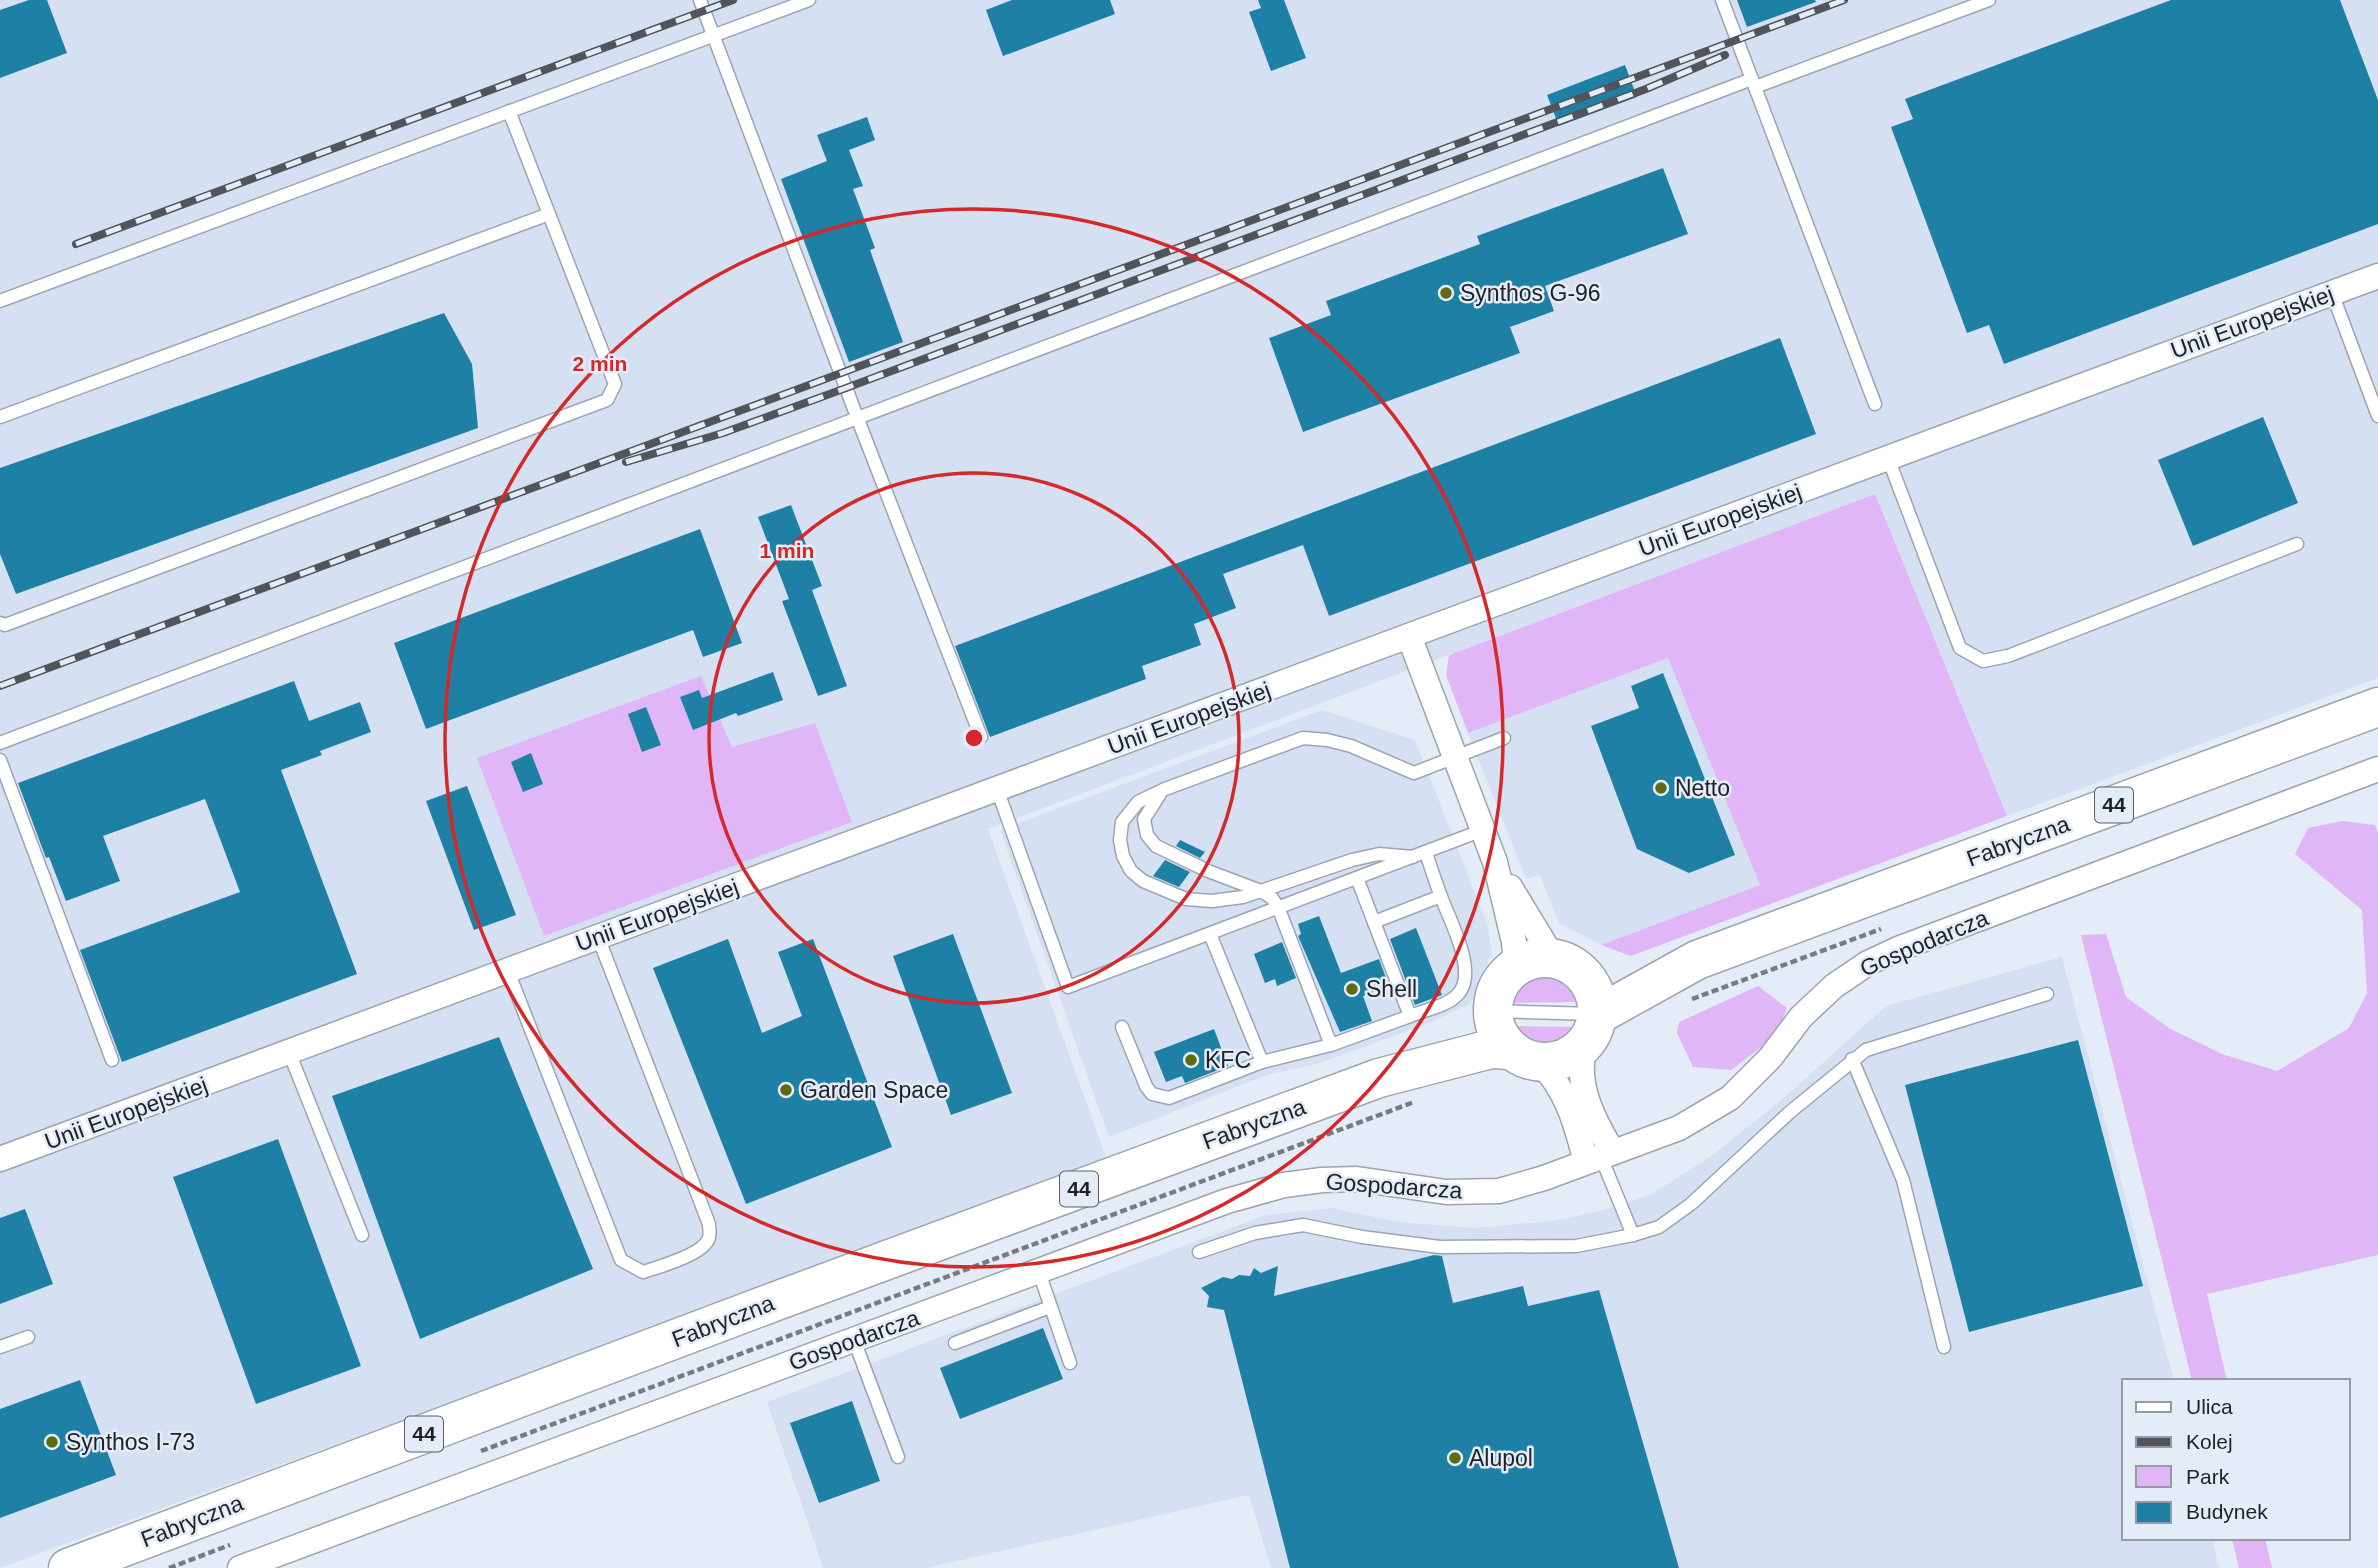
<svg xmlns="http://www.w3.org/2000/svg" width="2378" height="1568" viewBox="0 0 2378 1568" font-family="Arial,sans-serif">
	<rect width="100%" height="100%" fill="#e4ecf7"/>
	<g fill="#d5e1f3">
		<path d="M0,0H2378V678L2007,816L1875,494L988,829L1107,1160L0,1568Z"/>
		<path d="M1668,658L1761,885L1601,945L1559,923L1540,875L1526,879L1468,733Z"/>
		<path d="M1322,710L1415,740L1488,926L1492,953L1470,1004L1429,1023L1317,1064L1267,1075L1109,1137L1000,830Z"/>
		<path d="M2062,957L2174,1381H2124V1538H2212L2219,1568H1271L1249,1495L926,1568H823L767,1402L1266,1215L1332,1208L1398,1222L1474,1228L1552,1221L1600,1211L1650,1195L1710,1157L1785,1097L1886,1006Z"/>
	</g>
	<g fill="#e0b6f7">
		<path d="M1875,494L2007,816L1631,956L1601,945L1760,885L1668,658L1468,733L1446,675L1449,655Z"/>
		<path d="M701,676L732,747L815,723L852,822L544,936L477,758Z"/>
		<path d="M2342,821L2375,825L2378,833V1255L2207,1294L2227,1381H2192L2081,935L2106,934L2126,997L2169,1028L2222,1054L2277,1071L2349,1028L2367,993L2362,910L2295,854L2308,828Z"/>
		<path d="M1543,974C1565,976 1575,981 1581,1002L1510,1003L1523,982Z"/>
		<path d="M1758,986L1787,1008L1777,1035L1731,1070L1693,1067L1677,1033L1679,1022Z"/>
		<path d="M1513,1026L1579,1027C1560,1051 1531,1055 1513,1026Z"/>
		<path d="M2232,1538H2265L2272,1568H2239Z"/>
	</g>
	<g fill="#1e80a5">
		<path d="M29,0H47L67,53L0,78V10Z"/>
		<path d="M1012,0H1110L1115,14L1003,56L986,10Z"/>
		<path d="M1258,0H1284L1306,58L1271,71L1249,12L1261,8Z"/>
		<path d="M1737,0H1815L1816,2L1747,27Z"/>
		<path d="M2171,0H2340L2378,100V224L2004,364L1989,325L1967,333L1891,127L1913,119L1905,99Z"/>
		<path d="M1625,65L1637,97L1559,126L1547,95Z"/>
		<path d="M867,117L875,140L849,150L863,186L853,189L875,248L870,250L903,342L849,362L781,179L827,161L817,135Z"/>
		<path d="M1663,168L1688,234L1545,286L1554,311L1510,327L1520,353L1303,432L1269,338L1331,315L1326,301L1480,244L1477,236Z"/>
		<path d="M444,313L472,364L478,428L16,594L0,554V468Z"/>
		<path d="M1780,338L1816,434L1329,616L1303,545L1223,574L1236,608L1194,624L1201,645L1142,666L1146,679L990,737L955,646Z"/>
		<path d="M2263,417L2298,503L2193,546L2158,460Z"/>
		<path d="M791,505L822,586L812,590L847,686L818,696L782,601L789,599L758,517Z"/>
		<path d="M700,529L742,643L703,657L693,630L426,729L394,643Z"/>
		<path d="M773,672L783,700L738,716L736,713L693,730L680,697L699,690L702,698Z"/>
		<path d="M1663,673L1735,855L1689,873L1637,849L1591,726L1639,708L1631,686Z"/>
		<path d="M294,681L309,721L360,702L371,732L320,751L322,755L281,770L357,974L122,1062L80,950L240,892L205,799L103,836L120,881L66,901L49,857L46,858L18,783Z"/>
		<path d="M646,707L661,745L642,752L628,714Z"/>
		<path d="M531,753L543,784L523,792L511,762Z"/>
		<path d="M467,786L516,915L474,930L426,801Z"/>
		<path d="M1180,840L1205,852L1200,858L1176,846Z"/>
		<path d="M1165,860L1190,872L1179,887L1153,876Z"/>
		<path d="M1319,916L1341,973L1379,959L1389,986L1363,996L1372,1021L1340,1032L1298,936L1301,934L1298,924Z"/>
		<path d="M1416,928L1442,995L1415,1005L1390,939Z"/>
		<path d="M953,934L1012,1093L951,1115L893,956Z"/>
		<path d="M728,939L762,1033L802,1016L778,952L813,939L892,1147L746,1204L653,968Z"/>
		<path d="M1282,942L1296,978L1277,986L1275,979L1265,983L1254,954Z"/>
		<path d="M1214,1029L1228,1066L1185,1083L1182,1076L1166,1082L1154,1052Z"/>
		<path d="M499,1037L593,1269L420,1339L332,1096Z"/>
		<path d="M2078,1040L2143,1286L1969,1332L1905,1085Z"/>
		<path d="M278,1139L361,1366L256,1404L173,1177Z"/>
		<path d="M25,1209L53,1284L0,1304V1218Z"/>
		<path d="M1434,1255L1442,1256L1453,1303L1523,1286L1528,1306L1599,1290L1679,1568H1290L1224,1310L1207,1307L1209,1296L1201,1288L1223,1277L1232,1279L1239,1275L1250,1276L1254,1268L1261,1273L1278,1266L1274,1296Z"/>
		<path d="M1043,1328L1063,1379L960,1419L940,1368Z"/>
		<path d="M80,1380L116,1475L0,1518V1409Z"/>
		<path d="M852,1401L880,1481L819,1503L790,1423Z"/>
	</g>
	<g fill="none" stroke-linecap="round" stroke-linejoin="round">
		<g stroke="#9da4af" stroke-width="15">
			<g id="service">
				<path d="M700,0L857,417L981,737"/>
				<path d="M1722,0L1875,404"/>
				<path d="M1755,87L1989,0"/>
				<path d="M2332,293L2378,416"/>
				<path d="M0,301L809,0"/>
				<path d="M0,417L549,214L509,111"/>
				<path d="M1888,458L1960,648L1983,661L2008,656L2297,544"/>
				<path d="M0,623L5,625L607,400L615,384L549,214"/>
				<path d="M0,743L1752,79"/>
				<path d="M0,760L112,1060"/>
				<path d="M997,789L1068,987L1483,830"/>
				<path d="M1160,794L1144,819L1147,835L1156,846L1208,871L1261,891L1272,898L1278,907L1331,1045"/>
				<path d="M1413,857L1379,854L1352,860L1243,897L1212,901L1186,899L1143,881L1131,871L1123,856L1120,840L1122,822L1138,802L1165,789L1303,738L1327,740L1351,746L1414,773L1504,738"/>
				<path d="M1357,878L1410,1016C1424,1010 1449,1006 1459,993C1478,970 1448,917 1440,894C1435,880 1430,866 1426,852"/>
				<path d="M1374,922L1441,896"/>
				<path d="M1210,934L1262,1062"/>
				<path d="M508,971L621,1260L643,1272C659,1267 701,1255 708,1240C711,1235 709,1230 709,1224L598,937"/>
				<path d="M1493,1011L1594,1014"/>
				<path d="M1122,1027L1146,1086L1152,1094L1169,1098L1262,1062L1331,1045L1410,1016"/>
				<path d="M289,1052L362,1235"/>
				<path d="M1852,1059L1903,1180L1944,1347"/>
				<path d="M1633,1235L1659,1227L1691,1204L1790,1112L1866,1050L2047,994"/>
				<path d="M1199,1252L1255,1233L1303,1225L1362,1237L1440,1247L1576,1246L1633,1235L1601,1157"/>
				<path d="M1039,1272L1070,1363"/>
				<path d="M854,1340L898,1457"/>
				<path d="M955,1343L1050,1307"/>
				<path d="M0,1347L28,1337"/>
			</g>
		</g>
		<g stroke="#9da4af" stroke-width="27">
			<g id="minor">
				<path d="M1409,636L1495,862L1514,942L1515,953L1510,971"/>
				<path d="M1510,887L1547,948L1560,960"/>
				<path d="M1585,1045C1574,1083 1593,1120 1613,1152"/>
				<path d="M1540,1063C1567,1089 1577,1127 1586,1162"/>
				<path d="M0,1159L2378,276"/>
				<path d="M240,1568L1227,1201L1284,1185L1322,1180L1357,1179L1446,1192L1499,1191L1544,1178L1679,1128L1730,1098L1770,1058L1801,1017L1834,986L1868,963L1898,949L2378,769"/>
			</g>
		</g>
		<g stroke="#9da4af" stroke-width="41">
			<g id="primary">
				<circle cx="1545" cy="1010" r="52"/>
				<path d="M1598,1015L1697,960L2378,707"/>
				<path d="M68,1568L779,1300L1379,1078L1491,1049L1511,1050"/>
			</g>
		</g>
		<g stroke="#777c84" stroke-width="4.5" stroke-dasharray="7 3.5" stroke-linecap="butt">
			<path d="M1692,999L1881,929"/>
			<path d="M481,1451L1414,1102"/>
			<path d="M169,1568L230,1545"/>
		</g>
		<use href="#service" stroke="#fff" stroke-width="12"/>
		<use href="#minor" stroke="#fff" stroke-width="24"/>
		<use href="#primary" stroke="#fff" stroke-width="38"/>
		<g stroke="#51555b" stroke-width="8">
			<g id="rail">
				<path d="M76,244L733,0"/>
				<path d="M626,462L723,433L846,388L1646,89L1725,55"/>
				<path d="M0,686L1844,0"/>
			</g>
		</g>
		<use href="#rail" stroke="#e4ecf7" stroke-width="5" stroke-dasharray="16" stroke-linecap="butt"/>
	</g>
	<g fill="none" stroke="#d62828" stroke-width="3.5">
		<circle cx="974" cy="738" r="265"/>
		<circle cx="974" cy="738" r="529"/>
	</g>
	<g fill="#5f6b13" stroke="#e4ecf7" stroke-width="2.5">
		<circle cx="1446" cy="293" r="7"/>
		<circle cx="1661" cy="788" r="7"/>
		<circle cx="1352" cy="989" r="7"/>
		<circle cx="1191" cy="1060" r="7"/>
		<circle cx="786" cy="1090" r="7"/>
		<circle cx="52" cy="1442" r="7"/>
		<circle cx="1455" cy="1458" r="7"/>
	</g>
	<g text-anchor="middle" stroke-width="5" stroke-linejoin="round" paint-order="stroke">
		<g fill="#e4ecf7" stroke="#595e64" stroke-width="2">
			<rect x="2095" y="787.5" width="38" height="35" rx="5"/>
			<rect x="1060" y="1171.5" width="38" height="35" rx="5"/>
			<rect x="405" y="1416.5" width="38" height="35" rx="5"/>
		</g>
		<g font-size="21" font-weight="bold" fill="#1e2125">
			<text x="2114" y="812">44</text>
			<text x="1079" y="1196">44</text>
			<text x="424" y="1441">44</text>
		</g>
		<g font-size="23" fill="#1e2125" stroke="#e4ecf7" text-anchor="start">
			<text x="1460" y="301">Synthos G-96</text>
			<text x="1675" y="796">Netto</text>
			<text x="1366" y="997">Shell</text>
			<text x="1205" y="1068">KFC</text>
			<text x="800" y="1098">Garden Space</text>
			<text x="66" y="1450">Synthos I-73</text>
			<text x="1469" y="1466">Alupol</text>
		</g>
		<g font-size="23" fill="#1e2125" stroke="#e4ecf7">
			<text transform="translate(2252 322) rotate(-20)" y="8">Unii Europejskiej</text>
			<text transform="translate(1720 520) rotate(-20)" y="8">Unii Europejskiej</text>
			<text transform="translate(1189 718) rotate(-20)" y="8">Unii Europejskiej</text>
			<text transform="translate(2018 841) rotate(-20)" y="8">Fabryczna</text>
			<text transform="translate(657 915) rotate(-20)" y="8">Unii Europejskiej</text>
			<text transform="translate(1924 943) rotate(-23)" y="8">Gospodarcza</text>
			<text transform="translate(126 1113) rotate(-20)" y="8">Unii Europejskiej</text>
			<text transform="translate(1254 1124) rotate(-20)" y="8">Fabryczna</text>
			<text transform="translate(1394 1186) rotate(4)" y="8">Gospodarcza</text>
			<text transform="translate(723 1321) rotate(-21)" y="8">Fabryczna</text>
			<text transform="translate(854 1340) rotate(-20)" y="8">Gospodarcza</text>
			<text transform="translate(192 1521) rotate(-21)" y="8">Fabryczna</text>
		</g>
	</g>
	<circle cx="974" cy="738" r="10" fill="#d62828" stroke="#e4ecf7" stroke-width="3.5"/>
	<g font-size="21" text-anchor="middle" font-weight="bold" fill="#d62828" stroke="#e4ecf7" stroke-width="5" stroke-linejoin="round" paint-order="stroke">
		<text x="600" y="371">2 min</text>
		<text x="787" y="558">1 min</text>
	</g>
	<rect x="2122" y="1379" width="228" height="161" fill="#e4ecf7" stroke="#959ba3" stroke-width="2"/>
	<rect x="2136" y="1402" width="35" height="10" fill="#ffffff" stroke="#959ba3" stroke-width="2"/>
	<text x="2186" y="1414" font-size="21" fill="#1e2125">Ulica</text>
	<rect x="2136" y="1437" width="35" height="10" fill="#51555b" stroke="#959ba3" stroke-width="2"/>
	<text x="2186" y="1449" font-size="21" fill="#1e2125">Kolej</text>
	<rect x="2136" y="1466" width="35" height="21" fill="#e0b6f7" stroke="#959ba3" stroke-width="2"/>
	<text x="2186" y="1484" font-size="21" fill="#1e2125">Park</text>
	<rect x="2136" y="1502" width="35" height="21" fill="#1e80a5" stroke="#959ba3" stroke-width="2"/>
	<text x="2186" y="1519" font-size="21" fill="#1e2125">Budynek</text>
</svg>
